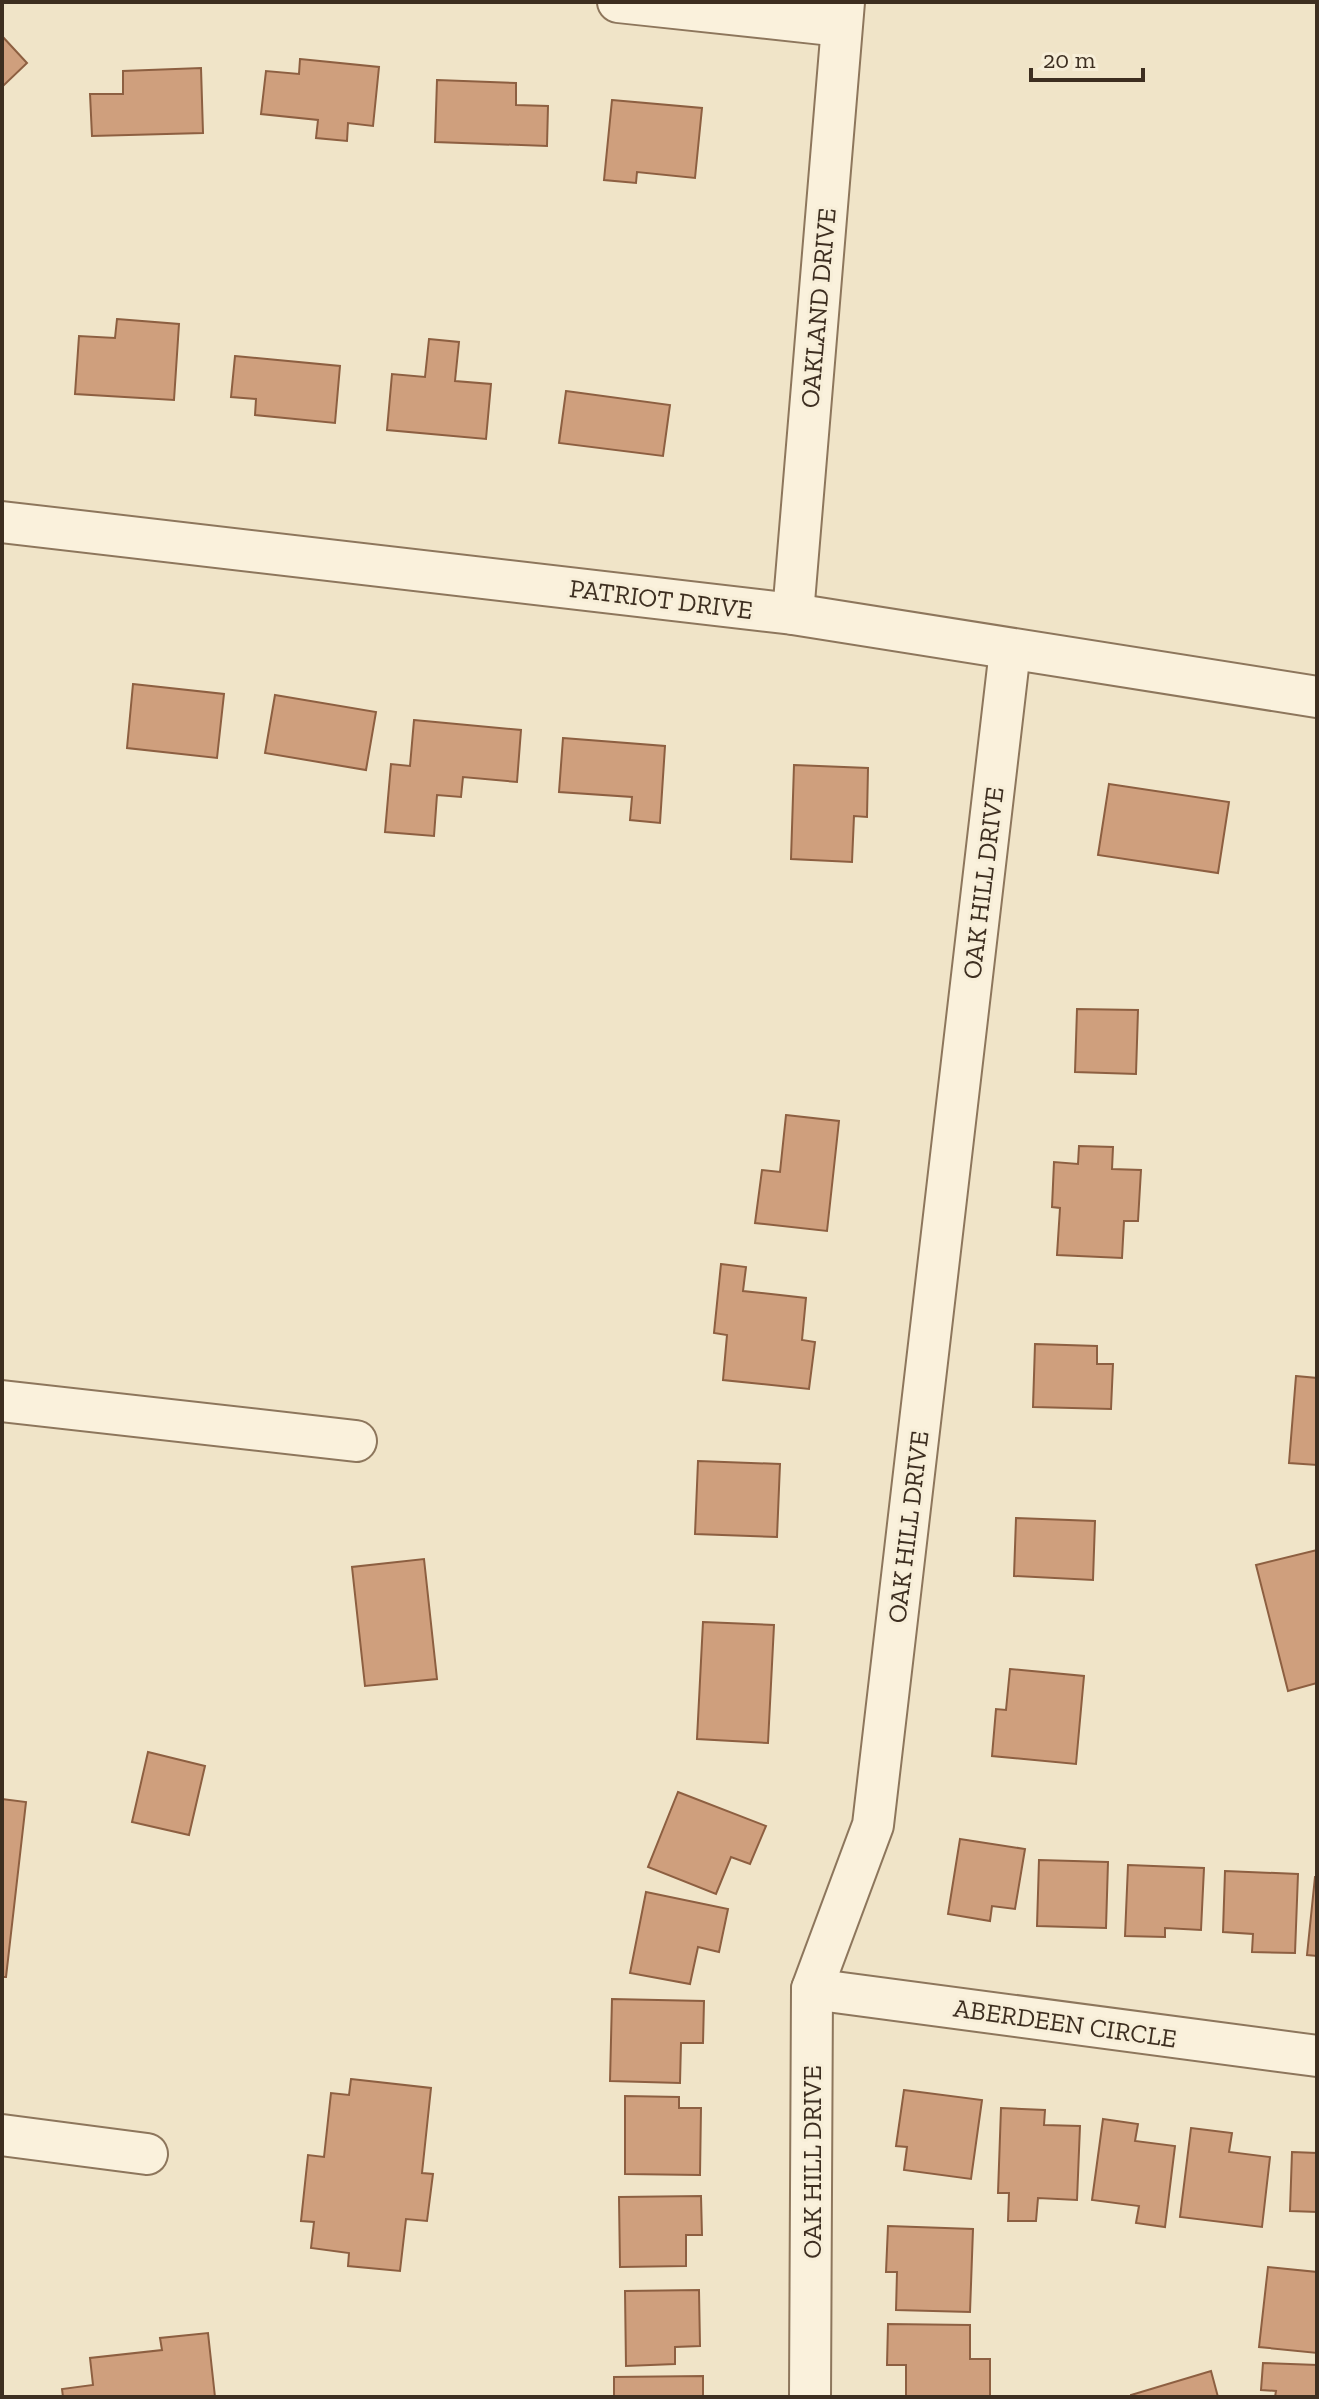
<svg xmlns="http://www.w3.org/2000/svg" width="1319" height="2399" viewBox="0 0 1319 2399" font-family="'Zilla Slab',serif">
	<rect width="100%" height="100%" fill="#f0e4c8"/>
	<g fill="#cf9f7d" stroke="#8d5f41" stroke-width="2">
		<path d="M2,36L27,63L2,87Z"/>
		<path d="M300,59L379,67L373,126L348,123L347,141L316,138L318,120L261,114L266,71L299,74Z"/>
		<path d="M201,68L203,133L92,136L90,94H123V71Z"/>
		<path d="M437,80L516,83V105L548,106L547,146L435,142Z"/>
		<path d="M612,100L702,108L695,178L637,172L636,183L604,180Z"/>
		<path d="M117,319L179,324L174,400L75,394L79,336L115,338Z"/>
		<path d="M429,339L459,342L455,381L491,384L486,439L387,430L392,374L425,377Z"/>
		<path d="M235,356L340,366L335,423L255,415L256,399L231,397Z"/>
		<path d="M566,391L670,405L663,456L559,443Z"/>
		<path d="M133,684L224,694L217,758L127,748Z"/>
		<path d="M275,695L376,712L366,770L265,753Z"/>
		<path d="M414,720L521,730L517,782L463,777L461,797L437,795L434,836L385,832L391,764L410,766Z"/>
		<path d="M563,738L665,746L660,823L630,820L632,797L559,792Z"/>
		<path d="M794,765L868,768L867,817L854,816L852,862L791,859Z"/>
		<path d="M1109,784L1229,802L1218,873L1098,855Z"/>
		<path d="M1077,1009L1138,1010L1136,1074L1075,1072Z"/>
		<path d="M786,1115L839,1121L827,1231L755,1223L762,1170L780,1172Z"/>
		<path d="M1079,1146L1113,1147L1112,1169L1141,1170L1138,1221H1124L1122,1258L1057,1255L1060,1208L1052,1207L1054,1162L1078,1164Z"/>
		<path d="M721,1264L746,1267L743,1291L806,1298L802,1340L815,1342L809,1389L723,1380L727,1335L714,1333Z"/>
		<path d="M1035,1344L1097,1346V1364H1113L1111,1409L1033,1407Z"/>
		<path d="M1296,1376L1317,1378V1465L1289,1463Z"/>
		<path d="M698,1461L780,1464L777,1537L695,1534Z"/>
		<path d="M1016,1518L1095,1521L1093,1580L1014,1576Z"/>
		<path d="M1317,1550V1683L1288,1691L1256,1565Z"/>
		<path d="M424,1559L437,1679L365,1686L352,1567Z"/>
		<path d="M703,1622L774,1625L768,1743L697,1739Z"/>
		<path d="M1010,1669L1084,1676L1076,1764L992,1756L996,1709L1006,1710Z"/>
		<path d="M148,1752L205,1766L189,1835L132,1822Z"/>
		<path d="M678,1792L766,1826L750,1864L731,1857L716,1894L648,1867Z"/>
		<path d="M2,1799L26,1802L6,1977H2Z"/>
		<path d="M960,1839L1025,1849L1015,1909L992,1906L990,1921L948,1914Z"/>
		<path d="M1039,1860L1108,1862L1106,1928L1037,1926Z"/>
		<path d="M1128,1865L1204,1868L1201,1930L1165,1928V1937L1125,1936Z"/>
		<path d="M1225,1871L1298,1874L1295,1953L1252,1952L1253,1934L1223,1932Z"/>
		<path d="M1315,1877H1317V1956L1307,1955Z"/>
		<path d="M646,1892L728,1909L719,1952L698,1947L690,1984L630,1973Z"/>
		<path d="M612,1999L704,2001L703,2043H681L680,2083L610,2081Z"/>
		<path d="M351,2079L431,2088L422,2173L433,2174L427,2221L406,2219L400,2271L348,2266L349,2253L311,2248L314,2222L301,2221L308,2155L324,2157L331,2093L349,2095Z"/>
		<path d="M904,2090L982,2100L971,2179L904,2170L907,2147L896,2146Z"/>
		<path d="M625,2096L679,2097V2108H701L700,2175L625,2174Z"/>
		<path d="M1001,2108L1045,2110L1044,2125L1080,2126L1077,2200L1038,2198L1036,2221H1008L1009,2193H998Z"/>
		<path d="M1103,2119L1138,2124L1135,2141L1175,2146L1165,2227L1136,2223L1139,2206L1092,2200Z"/>
		<path d="M1191,2128L1232,2133L1229,2152L1270,2157L1262,2227L1180,2217Z"/>
		<path d="M1292,2152L1317,2153V2212L1290,2211Z"/>
		<path d="M701,2196L702,2235H686V2266L620,2267L619,2197Z"/>
		<path d="M888,2226L973,2229L970,2312L896,2310L897,2272H886Z"/>
		<path d="M1268,2267L1317,2272V2353L1259,2347Z"/>
		<path d="M699,2290L700,2346L675,2347V2364L626,2366L625,2291Z"/>
		<path d="M888,2324L970,2325V2359H990V2397H906V2365H887Z"/>
		<path d="M208,2333L215,2397H63L62,2389L93,2385L90,2358L162,2350L160,2338Z"/>
		<path d="M1263,2363L1317,2365V2397H1275L1276,2391L1261,2390Z"/>
		<path d="M1211,2371L1218,2397H1131V2395Z"/>
		<path d="M703,2376V2397H614V2377Z"/>
	</g>
	<g fill="none" stroke-linecap="round" stroke-linejoin="round">
		<g stroke="#8d765c" stroke-width="44">
			<g id="minor">
				<path d="M618,2L841,26"/>
				<path d="M2,522L793,614L1317,697"/>
				<path d="M793,614L844,2"/>
				<path d="M2,1401L356,1441"/>
				<path d="M812,1989L1317,2056"/>
				<path d="M2,2135L147,2154"/>
				<path d="M810,2397L812,1989L873,1825L1010,650"/>
			</g>
		</g>
		<use href="#minor" stroke="#faf1dc" stroke-width="40"/>
	</g>
	<g text-anchor="middle" stroke-width="6" stroke-linejoin="round" paint-order="stroke">
		<g font-size="26" fill="#3d2e20" stroke="#f7eed8">
			<text transform="translate(818 308) rotate(-85)" y="9">OAKLAND DRIVE</text>
			<text transform="translate(661 599) rotate(7)" y="9">PATRIOT DRIVE</text>
			<text transform="translate(983 883) rotate(-83)" y="9">OAK HILL DRIVE</text>
			<text transform="translate(908 1527) rotate(-83)" y="9">OAK HILL DRIVE</text>
			<text transform="translate(1065 2023) rotate(8)" y="9">ABERDEEN CIRCLE</text>
			<text transform="translate(812 2162) rotate(-90)" y="9">OAK HILL DRIVE</text>
		</g>
	</g>
	<rect width="1319" height="2399" fill="none" stroke="#3d2e20" stroke-width="8"/>
	<path d="M1031 68v12h112v-12" fill="none" stroke="#3d2e20" stroke-width="4"/>
	<text x="1043" y="68" font-size="24" fill="#3d2e20" stroke="#f7eed8" stroke-width="6" paint-order="stroke">20 m</text>
</svg>
